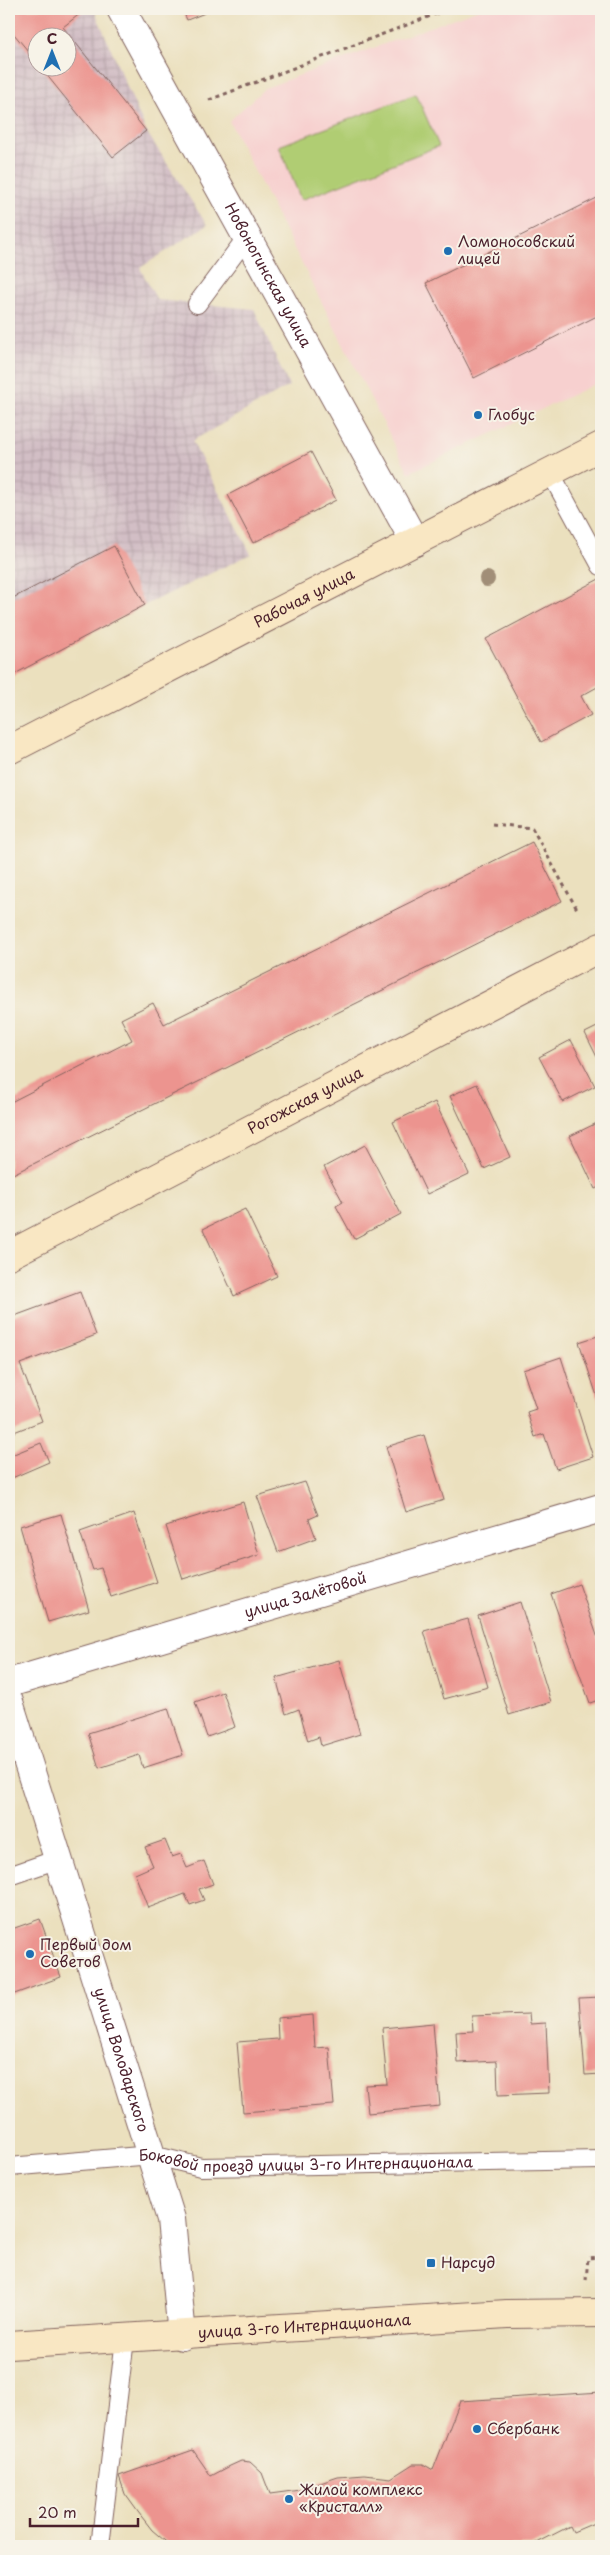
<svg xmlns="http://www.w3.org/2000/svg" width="610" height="2555" viewBox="0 0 610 2555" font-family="'Playpen Sans',sans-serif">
	<defs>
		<pattern id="industrial-grid" width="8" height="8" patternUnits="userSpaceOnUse" patternTransform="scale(1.25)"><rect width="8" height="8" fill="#d2bec5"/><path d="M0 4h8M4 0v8" fill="none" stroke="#b6a3a9"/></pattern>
	</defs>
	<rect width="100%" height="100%" fill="#f7f3e8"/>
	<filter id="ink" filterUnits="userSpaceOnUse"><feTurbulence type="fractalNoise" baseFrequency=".02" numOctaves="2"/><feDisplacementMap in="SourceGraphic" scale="10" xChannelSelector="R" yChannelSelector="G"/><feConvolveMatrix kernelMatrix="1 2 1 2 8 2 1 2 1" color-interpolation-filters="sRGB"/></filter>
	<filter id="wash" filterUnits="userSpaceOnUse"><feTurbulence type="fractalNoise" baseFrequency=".0096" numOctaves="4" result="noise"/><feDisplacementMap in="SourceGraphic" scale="20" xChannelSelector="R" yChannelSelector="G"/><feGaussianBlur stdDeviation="1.12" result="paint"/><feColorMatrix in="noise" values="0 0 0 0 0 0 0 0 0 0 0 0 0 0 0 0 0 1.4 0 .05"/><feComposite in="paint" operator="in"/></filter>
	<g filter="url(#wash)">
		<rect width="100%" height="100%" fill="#ebe0be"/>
		<path fill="#f7d0cf" d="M479,9H601V381L409,473L229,121L265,88Z"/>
		<path fill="url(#industrial-grid)" fill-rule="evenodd" d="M9,9H94L146,131L207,225L140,268L157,300L254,309L289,386L192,441L251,554L145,605L9,677ZM38,38H68V68H38Z"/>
		<path fill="#b0cd73" stroke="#7d764f" d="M416,94L439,146L301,200L279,146Z"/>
		<g id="blocks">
			<g fill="#ec948f">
				<path d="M9,9H86L63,27L146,131L113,157L41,68H68V38H38V63L9,28Z"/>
				<path d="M182,9H215L187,20Z"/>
				<path d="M601,196V314L474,378L426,283Z"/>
				<path d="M311,452L336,500L253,543L228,495Z"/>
				<path d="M114,546L145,605L9,677V600Z"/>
				<path d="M601,578V685L581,696L591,715L541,742L486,639Z"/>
				<path d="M532,842L562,901L9,1176V1103L132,1040L121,1019L153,1003L164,1024Z"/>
				<path d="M601,1025V1058L598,1059L585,1033Z"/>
				<path d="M571,1040L595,1086L563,1102L539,1057Z"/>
				<path d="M477,1084L510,1157L484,1169L450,1096Z"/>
				<path d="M435,1102L469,1174L427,1194L393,1122Z"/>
				<path d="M599,1122L601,1127V1186L595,1189L570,1136Z"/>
				<path d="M365,1145L401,1214L354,1239L336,1206L343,1202L324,1167Z"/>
				<path d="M245,1209L277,1276L234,1296L203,1229Z"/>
				<path d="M80,1292L96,1335L20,1364L42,1421L9,1434V1318Z"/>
				<path d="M601,1335V1408L579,1342Z"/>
				<path d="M561,1357L593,1457L556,1469L544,1434L535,1437L527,1412L536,1409L523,1370Z"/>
				<path d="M424,1435L444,1500L406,1512L386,1447Z"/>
				<path d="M41,1443L49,1462L12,1478L9,1470V1456Z"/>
				<path d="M305,1482L318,1515L309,1519L316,1538L278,1552L257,1496Z"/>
				<path d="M243,1502L259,1555L183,1579L166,1526Z"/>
				<path d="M134,1513L157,1582L111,1597L101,1568L93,1570L80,1532Z"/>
				<path d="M61,1514L89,1610L48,1622L20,1526Z"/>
				<path d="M579,1584L601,1647V1699L590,1703L551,1594Z"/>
				<path d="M520,1602L551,1702L509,1715L478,1616Z"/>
				<path d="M468,1619L488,1687L444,1699L424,1631Z"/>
				<path d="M339,1660L360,1734L321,1746L319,1737L308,1741L299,1709L286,1714L276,1678Z"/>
				<path d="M223,1692L235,1727L207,1737L195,1702Z"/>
				<path d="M168,1708L183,1755L143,1768L139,1755L99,1768L88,1733Z"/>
				<path d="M165,1840L172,1857L181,1854L187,1868L204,1861L213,1884L199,1889L204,1900L190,1905L185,1894L148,1908L135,1874L153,1866L145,1847Z"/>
				<path d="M40,1919L61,1977L9,1996V1930Z"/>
				<path d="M601,1997V2074L585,2075L579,1998Z"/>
				<path d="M529,2014L530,2024L546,2023L549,2093L498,2095L497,2061L458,2063L456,2032L473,2031L472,2016Z"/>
				<path d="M313,2015L315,2048L329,2047L334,2105L243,2112L237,2042L278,2039L277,2018Z"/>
				<path d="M433,2023L440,2106L368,2113L365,2085L387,2084L382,2028Z"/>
				<path d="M601,2392V2520L573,2532L570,2526L531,2546H171L152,2530L138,2512L125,2494L119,2476L193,2450L211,2476L230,2466L241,2461L250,2462L262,2473L270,2494L300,2490L338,2477L365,2475L391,2478L413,2464H423L433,2470L460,2401Z"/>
			</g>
		</g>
	</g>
	<g filter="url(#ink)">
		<use href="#blocks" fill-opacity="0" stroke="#82635e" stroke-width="1"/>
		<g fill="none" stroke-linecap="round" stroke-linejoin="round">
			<g stroke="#82635e" stroke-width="20">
				<g id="lane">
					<path d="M197,304L247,237"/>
					<path d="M550,472L601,566"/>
					<path d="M9,1876L58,1859"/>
					<path id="s1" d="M9,2167L152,2155L201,2167L601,2160"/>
					<path d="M100,2546L125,2339"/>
				</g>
			</g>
			<g stroke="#82635e" stroke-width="30">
				<g id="street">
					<path id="s2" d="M121,9L415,542"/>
					<path id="s3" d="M9,1683L601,1508"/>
					<path id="s4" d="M9,1702L171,2219L182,2336"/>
				</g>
			</g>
			<g stroke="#82635e" stroke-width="30">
				<g id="secondary">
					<path id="s5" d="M9,750L601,446"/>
					<path id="s6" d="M9,1255L601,947"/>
					<path id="s7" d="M9,2345L507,2314L601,2313"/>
				</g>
			</g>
			<g stroke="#82635e" stroke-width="3" stroke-dasharray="4 4" stroke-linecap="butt">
				<path d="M209,100L449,9"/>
				<path d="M492,824L532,828L578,911"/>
				<path d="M586,2280L588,2258L601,2257"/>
			</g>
			<use href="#lane" stroke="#fff" stroke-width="18"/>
			<use href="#street" stroke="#fff" stroke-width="28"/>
			<use href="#secondary" stroke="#f9e7c3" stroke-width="28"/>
		</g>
		<circle fill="#a18e77" cx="487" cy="579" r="8"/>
	</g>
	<g fill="#1f6fb2" stroke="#f7f3e8" stroke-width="2">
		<circle cx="448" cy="251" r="5"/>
		<circle cx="478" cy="415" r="5"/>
		<circle cx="30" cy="1954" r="5"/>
		<rect x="426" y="2258" width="10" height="10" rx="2.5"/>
		<circle cx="477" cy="2429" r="5"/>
		<circle cx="289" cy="2499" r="5"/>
	</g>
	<g text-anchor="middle" stroke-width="4" stroke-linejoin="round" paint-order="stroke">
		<g font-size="15" fill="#4a1f2b" stroke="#f7f3e8" text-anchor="start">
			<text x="458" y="247">Ломоносовский<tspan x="458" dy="17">лицей</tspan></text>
			<text x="488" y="420">Глобус</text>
			<text x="40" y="1950">Первый дом<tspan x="40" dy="17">Советов</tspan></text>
			<text x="441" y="2268">Нарсуд</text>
			<text x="487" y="2434">Сбербанк</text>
			<text x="299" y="2495">Жилой комплекс<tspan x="299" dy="17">«Кристалл»</tspan></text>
		</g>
		<g font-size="15" fill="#4a1f2b" stroke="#f7f3e8">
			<text dy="5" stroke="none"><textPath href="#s2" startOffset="304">Новоногинская улица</textPath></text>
			<text dy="5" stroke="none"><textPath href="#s5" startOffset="332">Рабочая улица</textPath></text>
			<text dy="5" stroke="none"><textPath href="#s6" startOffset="334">Рогожская улица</textPath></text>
			<text dy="5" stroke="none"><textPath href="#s3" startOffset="309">улица Залётовой</textPath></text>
			<text dy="5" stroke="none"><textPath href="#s4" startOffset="375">улица Володарского</textPath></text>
			<text dy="5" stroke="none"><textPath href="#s1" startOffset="298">Боковой проезд улицы 3-го Интернационала</textPath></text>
			<text dy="5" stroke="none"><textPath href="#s7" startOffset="296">улица 3-го Интернационала</textPath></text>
		</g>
	</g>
	<rect width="610" height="2555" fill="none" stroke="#f7f3e8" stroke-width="30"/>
	<g transform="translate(52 52)"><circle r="24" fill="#f7f3e8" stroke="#b29e9c"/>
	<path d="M0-4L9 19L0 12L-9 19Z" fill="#1f6fb2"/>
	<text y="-8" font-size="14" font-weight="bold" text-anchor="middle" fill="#4a1f2b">С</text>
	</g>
	<path d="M30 2518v8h108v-8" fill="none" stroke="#4a1f2b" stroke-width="2.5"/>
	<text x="38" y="2518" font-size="15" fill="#4a1f2b" stroke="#f7f3e8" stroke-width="4" paint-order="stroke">20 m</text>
</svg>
